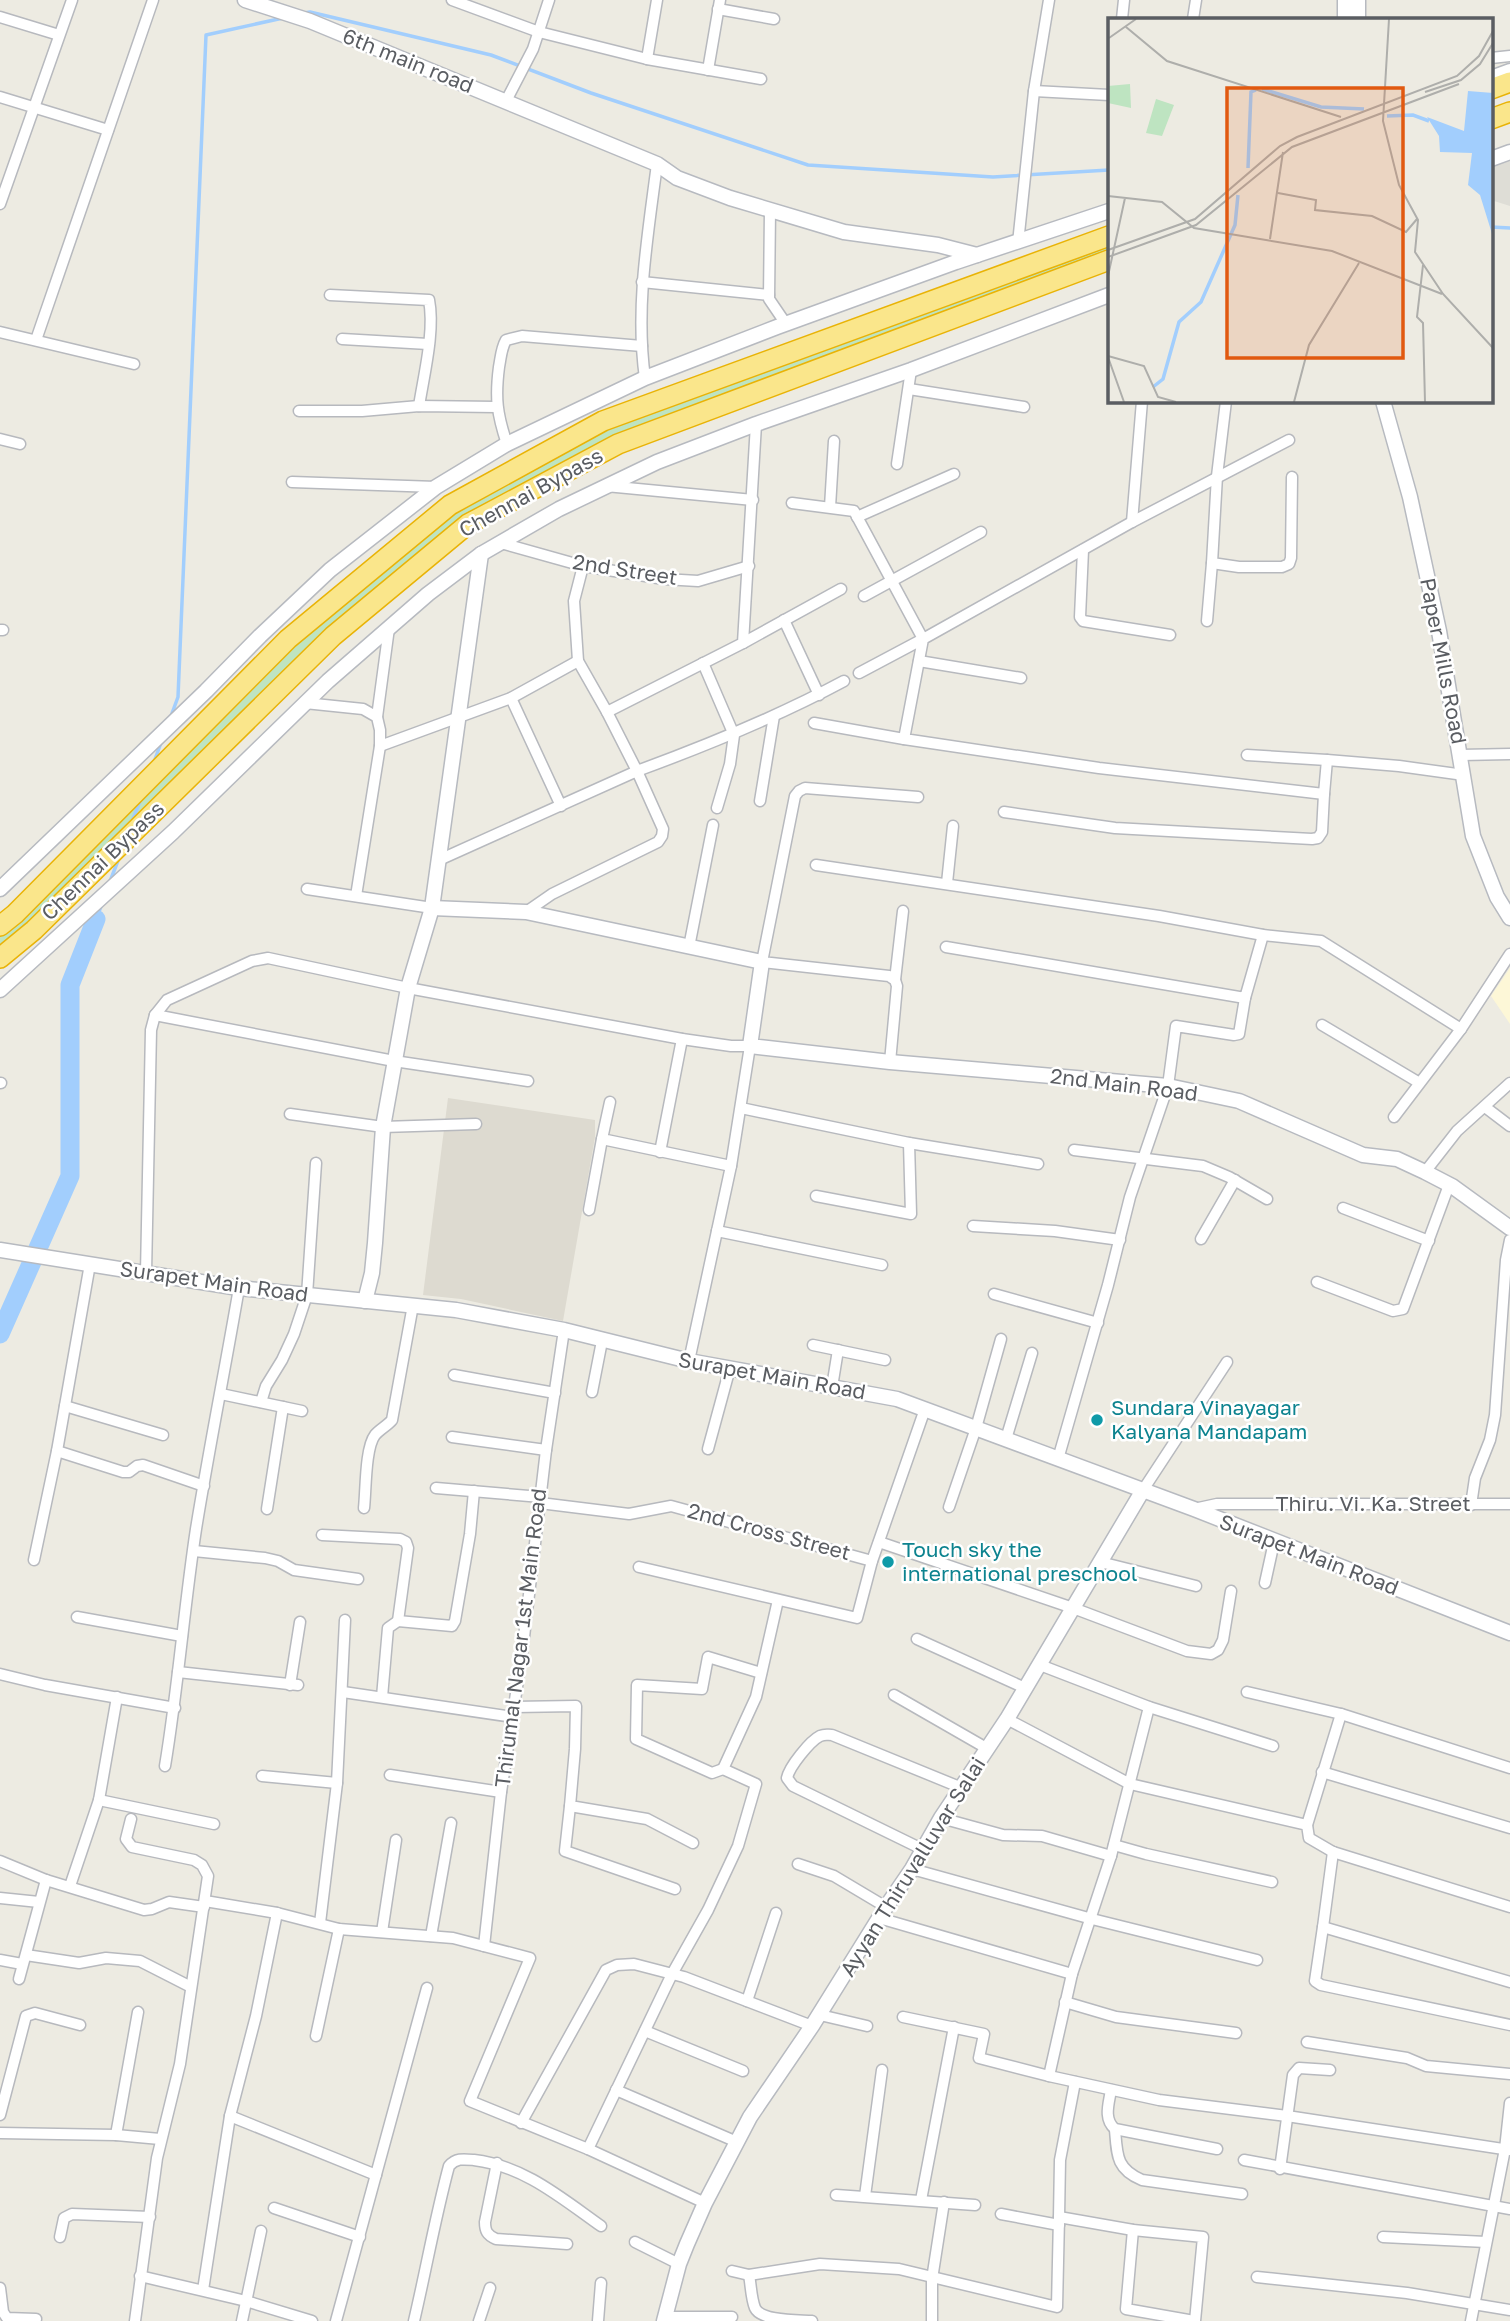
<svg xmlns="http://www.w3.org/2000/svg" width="1510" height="2321" viewBox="0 0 1510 2321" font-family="'Golos Text',sans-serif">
	<rect width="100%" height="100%" fill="#edebe2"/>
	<path fill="#fdf7d7" d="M1510,968V1024L1491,996Z"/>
	<path fill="#deddd6" d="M1510,160V206L1491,200V166Z"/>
	<path fill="#dddad0" d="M448,1098L595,1120V1137L563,1321L461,1299L423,1295Z"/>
	<path fill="#bee4c1" d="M1109,242V254L744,394L468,518L165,793L0,949V933L294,642L449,509L597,431Z"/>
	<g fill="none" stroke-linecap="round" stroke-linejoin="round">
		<g stroke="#a2cefd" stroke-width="3.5">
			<path d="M304,13L310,12L491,55L591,93L808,165L993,177L1109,170"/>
			<path d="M1491,227L1510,228"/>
			<path d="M171,716L178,697L206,35L283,18"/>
			<path d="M154,762L162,740"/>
			<path d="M132,821L141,799"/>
			<path d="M109,884L119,858"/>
			<path d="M96,919L102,904"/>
		</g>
		<path stroke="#a2cefd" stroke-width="19" d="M0,1334L70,1176V985L96,919"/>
		<g stroke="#b7b9be" stroke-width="13">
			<g id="street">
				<path d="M452,0L539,32L647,59L761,79"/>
				<path d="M718,9L774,19"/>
				<path d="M0,17L59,35"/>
				<path d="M1122,19L1124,0"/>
				<path d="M1193,19L1196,0"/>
				<path d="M1491,58L1510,56"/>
				<path d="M647,59L657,0"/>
				<path d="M708,70L720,0"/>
				<path d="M1034,91L1109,95"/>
				<path d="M0,97L108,130"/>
				<path d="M506,101L533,49L549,0"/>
				<path d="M0,204L72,0"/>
				<path d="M770,210L769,299L786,324"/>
				<path d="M1018,243L1034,91L1049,0"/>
				<path d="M642,282L769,295"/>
				<path d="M330,295L429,300C435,331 424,374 419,406"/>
				<path d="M0,332L134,364"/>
				<path d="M342,339L428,344"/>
				<path d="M36,340L153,0"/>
				<path d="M645,378C635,307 648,234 657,164"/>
				<path d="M909,389L1024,407"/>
				<path d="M1226,401L1217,476L1212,563L1239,567H1282L1289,564L1291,558L1292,477"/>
				<path d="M299,411H362L419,406L496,407"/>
				<path d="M0,439L20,444"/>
				<path d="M507,444C497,414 495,398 499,367C501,357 501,349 506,340L522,336L642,346"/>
				<path d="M897,464L911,370"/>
				<path d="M292,482L436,487"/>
				<path d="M606,486L753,500"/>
				<path d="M792,503L854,511L923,639L859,673"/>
				<path d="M830,507L834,441"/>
				<path d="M857,517L954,474"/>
				<path d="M1132,522L1142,401"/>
				<path d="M501,543L583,566L664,579L698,581L749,566"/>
				<path d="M1083,550L1080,617L1083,621L1170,635"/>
				<path d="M583,566L574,601L578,661L607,712L743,643L756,424"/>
				<path d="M864,596L981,532"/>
				<path d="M784,620L819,695"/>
				<path d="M1207,621L1212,563"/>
				<path d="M0,630H3"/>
				<path d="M743,643L841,589"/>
				<path d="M919,661L1021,678"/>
				<path d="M703,663L734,735L730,764L717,808"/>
				<path d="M511,698L561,806"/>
				<path d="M305,703L363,709L377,717L380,730V746L356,896"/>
				<path d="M607,712L637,771C708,745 777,717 844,681"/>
				<path d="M377,717L389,628"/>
				<path d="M814,723L904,739"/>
				<path d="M380,746L511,698L578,661"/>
				<path d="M1247,755L1327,760L1324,794L1099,768L904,739L923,639L1132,522L1289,440"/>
				<path d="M1461,755L1510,754"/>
				<path d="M1327,760L1399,766L1464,775"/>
				<path d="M760,801L774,716"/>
				<path d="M1004,812L1115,828L1312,839L1318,838L1322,832L1324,794"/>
				<path d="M439,860L637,771L663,829L662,836L658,842L552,894L526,912"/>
				<path d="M816,865L1159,916L1263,935L1321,941L1461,1029"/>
				<path d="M947,883L953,826"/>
				<path d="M307,889L432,908"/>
				<path d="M689,947L713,825"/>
				<path d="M946,947L1245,998L1263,935"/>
				<path d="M895,980L903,911"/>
				<path d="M155,1015L394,1061L528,1081"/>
				<path d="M1322,1025L1418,1082"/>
				<path d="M890,1062L897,986L895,980L889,976L762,962L795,796L799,791L805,788L918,797"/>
				<path d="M0,1083H1"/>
				<path d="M610,1102L602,1139L731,1166"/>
				<path d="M1485,1107L1510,1126"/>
				<path d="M741,1108L909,1143L1038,1164"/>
				<path d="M290,1114L383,1127L476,1124"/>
				<path d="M1394,1117L1461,1029L1510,954"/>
				<path d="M1074,1150L1203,1166L1229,1177L1267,1199"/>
				<path d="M660,1152L682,1039"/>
				<path d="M1425,1172L1457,1131L1510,1083"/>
				<path d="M816,1196L911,1214L909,1143"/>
				<path d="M1343,1208L1429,1241"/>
				<path d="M589,1210L602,1139"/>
				<path d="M973,1226L1055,1231L1120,1240"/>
				<path d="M717,1231L882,1265"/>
				<path d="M1201,1239L1235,1180"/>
				<path d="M146,1273L151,1030L155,1015L167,1000L252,961L268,958L408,988L682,1039L731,1046H750L731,1166L689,1361"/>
				<path d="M1317,1282L1393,1311L1403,1309L1449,1185"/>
				<path d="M994,1294L1098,1323"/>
				<path d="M813,1345L885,1360"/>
				<path d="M454,1375L555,1393"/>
				<path d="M832,1387L838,1350"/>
				<path d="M592,1392L602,1341"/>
				<path d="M221,1394L302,1411"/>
				<path d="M261,1402L266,1386L282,1360L294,1334L307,1295L316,1163"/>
				<path d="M65,1406L163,1435"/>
				<path d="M452,1437L546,1450"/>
				<path d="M1006,1439L1032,1353"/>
				<path d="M708,1449L730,1368"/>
				<path d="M57,1451L123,1472H129L137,1466L143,1465L204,1486"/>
				<path d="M1058,1459L1108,1285L1130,1197L1168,1086L1176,1026L1234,1035L1239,1034L1245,998"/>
				<path d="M436,1488L541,1497"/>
				<path d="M1143,1490L1227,1362"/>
				<path d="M540,1503L629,1514L671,1506L872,1561"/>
				<path d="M1471,1505L1475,1478L1490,1440L1495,1415L1506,1260L1510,1240"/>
				<path d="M949,1507L976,1428L1001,1339"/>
				<path d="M364,1508C366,1491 365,1448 375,1435C380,1429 387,1426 392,1420L413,1305"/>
				<path d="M267,1509L283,1407"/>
				<path d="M1194,1509L1217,1504H1510"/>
				<path d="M322,1535L400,1539L406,1542L408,1548L398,1621L452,1626L455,1621L470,1534L474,1491"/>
				<path d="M879,1542L1073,1608L1187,1651L1211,1654L1218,1650L1223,1640L1231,1591"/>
				<path d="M194,1551L265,1558L278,1561L294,1570L358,1579"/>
				<path d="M34,1560L57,1451L90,1264"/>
				<path d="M1100,1562L1196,1586"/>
				<path d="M639,1567L857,1618L872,1561L925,1409"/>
				<path d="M1265,1583L1274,1542"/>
				<path d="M77,1617L182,1636"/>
				<path d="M917,1639L1025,1688"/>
				<path d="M1040,1665L1149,1707L1273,1746"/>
				<path d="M178,1672L298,1685"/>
				<path d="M0,1674L45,1685L175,1708"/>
				<path d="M290,1685L300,1622"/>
				<path d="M343,1692L513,1717"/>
				<path d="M1247,1692L1341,1714L1510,1768"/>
				<path d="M894,1695L988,1749"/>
				<path d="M382,1697L388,1628L398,1621"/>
				<path d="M514,1707L576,1706L575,1749L570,1806L647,1819L693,1843"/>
				<path d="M1007,1719L1130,1784L1307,1825L1309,1838L1333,1852L1510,1907"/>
				<path d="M165,1766C178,1688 184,1608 196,1529C209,1449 225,1369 239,1288"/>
				<path d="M723,1769L712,1773L636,1739L637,1685L702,1689L708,1657L761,1673"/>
				<path d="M723,1769L756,1697L778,1600"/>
				<path d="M1322,1772L1510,1828"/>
				<path d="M390,1775L501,1792"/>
				<path d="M262,1776L337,1783"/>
				<path d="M99,1800L214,1824"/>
				<path d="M570,1806L565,1851L675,1889"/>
				<path d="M941,1818L1003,1835L1042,1836L1111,1856"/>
				<path d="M131,1819L126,1839L132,1847L194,1860L202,1865L208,1876L180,2064L157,2158L135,2321"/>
				<path d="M1307,1825L1341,1714"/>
				<path d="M1114,1845L1146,1854L1272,1882"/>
				<path d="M924,1850L793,1786L787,1778C789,1767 810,1741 820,1736C825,1734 827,1735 832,1735L962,1788"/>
				<path d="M0,1861L46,1880L144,1910L152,1909L169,1902L204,1907"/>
				<path d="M798,1864L834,1876L886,1907"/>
				<path d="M912,1869L1092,1919L1257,1960"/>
				<path d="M70,1886L99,1800L117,1697"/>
				<path d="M0,1898L39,1902"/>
				<path d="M205,1901L277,1913L339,1929L453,1938L530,1958L470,2101L588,2149L705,2203"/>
				<path d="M879,1918L1072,1974"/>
				<path d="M320,1923L337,1783L345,1620"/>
				<path d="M1323,1927L1333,1852"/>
				<path d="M382,1932L396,1840"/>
				<path d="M431,1936L451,1823"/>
				<path d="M484,1946L501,1792L522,1654L546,1450L564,1330"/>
				<path d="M26,1955L79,1963L106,1958L140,1961L191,1987"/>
				<path d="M0,1960L22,1964"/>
				<path d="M19,1979L46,1880"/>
				<path d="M1510,1982L1323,1927L1315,1981L1321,1985L1510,2025"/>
				<path d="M747,2001L776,1913"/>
				<path d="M1065,2002L1116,2017L1236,2033"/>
				<path d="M820,2015L867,2026"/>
				<path d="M903,2017L984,2034L979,2058L1049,2076L1159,2100L1287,2116L1510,2150"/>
				<path d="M645,2031L743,2071"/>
				<path d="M316,2036L339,1929"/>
				<path d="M1307,2042L1407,2058L1426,2066L1510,2074"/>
				<path d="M1049,2076L1072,1974L1111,1856L1149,1707"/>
				<path d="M1075,2082L1060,2160L1059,2217L1133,2230L1203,2237L1195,2321"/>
				<path d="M616,2090L737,2142"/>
				<path d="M1111,2090C1109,2103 1103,2119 1115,2129L1217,2149"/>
				<path d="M0,2115L26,2016L35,2013L80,2025"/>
				<path d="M230,2116L376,2175"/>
				<path d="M521,2123L606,1970L617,1965L634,1964L684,1977L812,2026"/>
				<path d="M1115,2129C1117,2155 1116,2169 1142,2180L1242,2194"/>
				<path d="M0,2133L116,2135L138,2012"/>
				<path d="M116,2135L160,2139"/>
				<path d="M588,2149L672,1974L708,1910L738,1846L756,1784L723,1769"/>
				<path d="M1244,2160L1510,2209"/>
				<path d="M497,2163L485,2222C485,2231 487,2235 496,2239L567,2244"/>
				<path d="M1280,2169L1293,2075L1299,2068L1330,2070"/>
				<path d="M836,2195L975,2205"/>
				<path d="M865,2196L882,2070"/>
				<path d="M921,2200L954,2027"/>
				<path d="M274,2208L360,2237"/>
				<path d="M1001,2214L1059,2225"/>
				<path d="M1133,2230L1126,2309L1194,2321"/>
				<path d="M60,2237L64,2218L72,2214L150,2217"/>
				<path d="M1383,2237L1486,2242"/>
				<path d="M635,2242L679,2264"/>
				<path d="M732,2271L749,2275L820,2264L899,2269L1057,2307L1059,2217"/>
				<path d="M749,2275C751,2285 751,2298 755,2308C761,2321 796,2320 812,2321"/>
				<path d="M140,2276L246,2301L312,2321"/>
				<path d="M1257,2277L1407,2293L1510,2310"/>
				<path d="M0,2288L3,2312L7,2318L36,2319"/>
				<path d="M203,2290L230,2116L256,2016L277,1913"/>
				<path d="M665,2317H732"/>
				<path d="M242,2321L261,2231"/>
				<path d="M336,2321L427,1988"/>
				<path d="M414,2321C426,2270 435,2218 449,2166C456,2158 463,2159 474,2160C524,2166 560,2197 601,2226"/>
				<path d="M479,2321L490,2288"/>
				<path d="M598,2321L601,2283"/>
				<path d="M932,2321V2279L944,2202"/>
				<path d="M1471,2321L1505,2149L1510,2103"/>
			</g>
		</g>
		<g stroke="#b7bac0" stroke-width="17">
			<g id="secondary">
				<path d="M245,0L310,21L657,164L677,178L730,198L844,232L938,245L977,255"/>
				<path d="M1345,0V19"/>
				<path d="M1358,19V0"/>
				<path d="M1491,78L1510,71"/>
				<path d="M1491,159L1510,152"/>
				<path d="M1383,401L1410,497L1439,631L1473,836L1497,897L1510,918"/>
				<path d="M0,889L206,691L260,636L330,570L436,487L507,444L645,378L777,327L956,262L1109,211"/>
				<path d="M432,908L526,912L762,962L750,1046L890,1062L1168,1086L1239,1101L1363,1155L1397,1159L1425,1172L1452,1186L1510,1228"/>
				<path d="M0,990L173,832L328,681L428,594L481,554L559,509L657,462L756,424L911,370L1109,295"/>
				<path d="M0,1250L239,1288L456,1310L564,1330L689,1361L897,1399L1194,1509L1510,1633"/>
				<path d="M365,1301L372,1273L375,1243L383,1127L408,988L432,908L481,554"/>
				<path d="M664,2321L679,2264L687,2244L705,2203L750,2117L812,2026L886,1907L912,1869L941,1818L1007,1719L1143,1490"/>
			</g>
		</g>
		<g stroke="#e9b306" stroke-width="22">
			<g id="highway">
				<path d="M1491,89L1510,82"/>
				<path d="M1491,119L1510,112"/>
				<path d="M0,926L15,914L288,639L450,505L603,421L1109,236"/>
				<path d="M0,958L34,930L333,636L468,524L618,444L1109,260"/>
			</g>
		</g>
		<use href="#street" stroke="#fff" stroke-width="10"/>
		<use href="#secondary" stroke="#fff" stroke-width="14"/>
		<use href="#highway" stroke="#fae68b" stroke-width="19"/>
	</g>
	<g fill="#0f9aa8" stroke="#fff" stroke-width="2.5">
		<circle cx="1097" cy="1420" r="7"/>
		<circle cx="888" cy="1562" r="7"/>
	</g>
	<g text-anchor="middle" stroke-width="5" stroke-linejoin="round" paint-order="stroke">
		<g font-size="21" fill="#5a5d62" stroke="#fff">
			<text transform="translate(408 61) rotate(22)" y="7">6th main road</text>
			<text transform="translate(531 493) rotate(-29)" y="7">Chennai Bypass</text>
			<text transform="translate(625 570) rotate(9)" y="7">2nd Street</text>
			<text transform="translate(1443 661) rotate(79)" y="7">Paper Mills Road</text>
			<text transform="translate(103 861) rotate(-44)" y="7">Chennai Bypass</text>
			<text transform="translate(1124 1085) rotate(7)" y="7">2nd Main Road</text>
			<text transform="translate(214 1282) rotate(8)" y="7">Surapet Main Road</text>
			<text transform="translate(772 1376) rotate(10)" y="7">Surapet Main Road</text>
			<text x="1373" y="1511">Thiru. Vi. Ka. Street</text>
			<text transform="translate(769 1532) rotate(15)" y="7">2nd Cross Street</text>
			<text transform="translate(1309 1555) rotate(21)" y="7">Surapet Main Road</text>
			<text transform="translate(521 1638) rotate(-83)" y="7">Thirumal Nagar 1st Main Road</text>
			<text transform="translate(913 1867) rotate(-58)" y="7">Ayyan Thiruvalluvar Salai</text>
		</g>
		<g font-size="21" fill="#0d838f" stroke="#fff" text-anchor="start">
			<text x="1111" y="1415">Sundara Vinayagar<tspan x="1111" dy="24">Kalyana Mandapam</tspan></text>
			<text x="902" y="1557">Touch sky the<tspan x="902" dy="24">international preschool</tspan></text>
		</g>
	</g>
	<g transform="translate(1108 18)">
		<rect width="385" height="385" fill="#edebe2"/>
		<path d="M22,66L23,90L0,85V68ZM48,81L66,87L54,118L38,115Z" fill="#bee4c1"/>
		<path d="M360,73L385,75V219L372,177L360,167L364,135L332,134L331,118L319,99L356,113Z" fill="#a2cefd"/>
		<path fill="none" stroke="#a2cefd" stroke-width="3.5" d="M154,71L213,89L256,91M279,98L305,97L321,103M140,150L143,74L148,72M45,369L55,361L71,304L93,284L127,207L130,177"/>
		<path fill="none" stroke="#aeaeab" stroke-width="2" d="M281,1L275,103L291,167L310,202L307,234L335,276L385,330M18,9L59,43L233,99M1,20L28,1M317,74L353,62L372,46L385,25M170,175L208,182L207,192L264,198L298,214L309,201M0,178L54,184L86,210L224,233L334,276M162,221L175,134M0,232L87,201L172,128L189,119L349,58L371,38L385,13M0,239L88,207L184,129L351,66M315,247L309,299L315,305L317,384M0,258L17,180M0,338L36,348L50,379L68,384M0,339L16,384M186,384L201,327L251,245"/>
		<path fill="#e15910" fill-opacity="0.15" stroke="#e15910" stroke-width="3.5" d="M119,70H295V340H119Z"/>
		<rect width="385" height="385" fill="none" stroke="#5a5d62" stroke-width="3.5"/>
	</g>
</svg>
